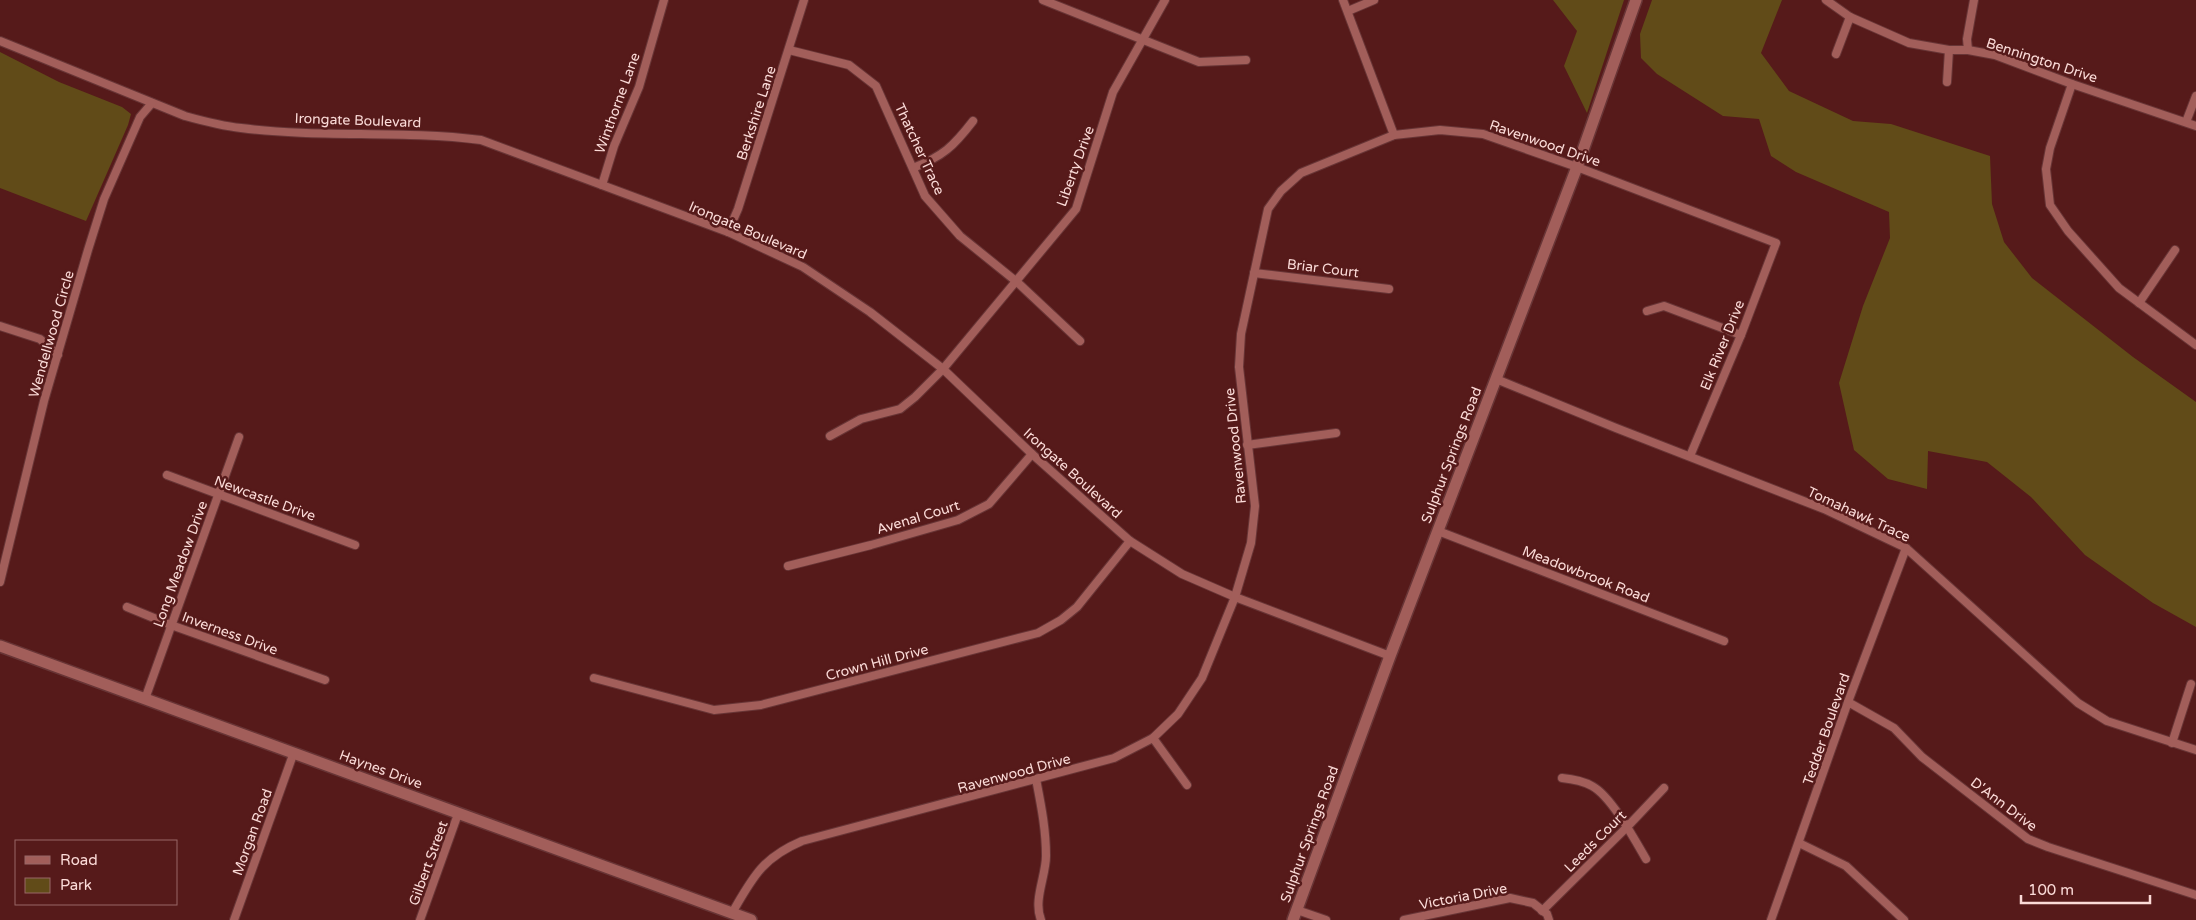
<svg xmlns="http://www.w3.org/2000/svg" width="2196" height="920" viewBox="0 0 2196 920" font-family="'Varela Round',sans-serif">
	<rect width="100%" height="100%" fill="#561a1a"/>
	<g fill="#614b18">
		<path d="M1553,0H1624L1587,113L1564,66L1577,31Z"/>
		<path d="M1652,0H1782L1761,53L1789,91L1853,121L1891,124L1990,156L1992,204L2004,242L2032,278L2133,357L2196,402V627L2153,603L2085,555L2031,497L1987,462L1928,451L1927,489L1888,479L1854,450L1839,383L1863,306L1890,238L1889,212L1796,172L1771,156L1759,119L1723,116L1657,74L1641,58L1640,34Z"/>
		<path d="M0,52L59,82L122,107L131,114L128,125L86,221L0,188Z"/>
	</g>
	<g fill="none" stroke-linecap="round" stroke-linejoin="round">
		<g stroke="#683536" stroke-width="10">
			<g id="street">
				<path d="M1043,0L1199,62L1246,60"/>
				<path d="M1343,0L1394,135"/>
				<path d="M1826,0L1850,17L1909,43L1949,50H1968L1995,55L2072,84L2196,126"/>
				<path d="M1348,11L1374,0"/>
				<path d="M0,41L185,116C203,121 222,126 241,128C320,138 401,130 481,140L728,232L803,267L870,312L943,369L1032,454L1130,541L1182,574L1235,597L1390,656"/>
				<path d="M789,50L849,65L876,86L925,196L960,236L1017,282L1080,341"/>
				<path d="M1968,50L1967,39L1974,0"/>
				<path d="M1836,54L1850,17"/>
				<path d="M1947,82L1949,50"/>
				<path d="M2072,84L2050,148L2046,169L2050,205L2068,231L2119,288L2196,345"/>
				<path d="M2186,122L2196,96"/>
				<path d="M913,168C943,156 953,147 973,121"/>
				<path d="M602,185L614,146L639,87L664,0"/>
				<path d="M728,232L738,209L804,0"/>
				<path d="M1254,273L1389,289"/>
				<path d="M2139,303L2175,250"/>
				<path d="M1647,311L1664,306L1741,335"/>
				<path d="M0,326L40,339L58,355"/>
				<path d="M1496,379L1616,428L1824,509L1906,548L2078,703L2107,721L2196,750"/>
				<path d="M830,436L861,419L900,409L915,397L943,369L1076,209L1113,92L1165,0"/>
				<path d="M1247,445L1336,433"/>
				<path d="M167,475L355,545"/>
				<path d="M1438,531L1724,641"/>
				<path d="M788,566L871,545L958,520L989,504L1032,454"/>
				<path d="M0,582L44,401L88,250L104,199L140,117L152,103"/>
				<path d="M127,607L171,625L325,680"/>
				<path d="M594,678L714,710L761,705L1038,633L1061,620L1077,607L1130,541"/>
				<path d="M145,699L239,437"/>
				<path d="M1848,702L1894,728L1922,757L2028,839L2048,847L2196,895"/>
				<path d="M1153,738L1187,785"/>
				<path d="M2172,743L2191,684"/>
				<path d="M1562,778C1572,779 1583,781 1592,786C1611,796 1635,840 1646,859"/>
				<path d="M1036,779C1041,805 1046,829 1046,856C1046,876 1033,900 1041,920"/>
				<path d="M1799,843L1846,866L1904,920"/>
				<path d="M1297,910L1326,920"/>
				<path d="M1542,911L1628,826L1664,788"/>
				<path d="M732,913C753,877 762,858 802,841L1114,758L1153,738L1178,714L1202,678L1235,597L1251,543L1255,506L1239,367L1241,334L1268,209L1281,191L1301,173L1394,135L1440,130L1483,134L1577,167L1776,243L1741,335L1690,456"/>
				<path d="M234,920L294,752"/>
				<path d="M420,920L458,814"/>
				<path d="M1404,920L1510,898L1533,903L1547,914L1549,920"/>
				<path d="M1771,920L1848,702L1906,548"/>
			</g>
		</g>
		<g stroke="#683536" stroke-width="14">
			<g id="secondary">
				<path d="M0,646L751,920"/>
				<path d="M1293,920L1390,656L1577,167L1636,0"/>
			</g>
		</g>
		<use href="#street" stroke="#a25e5a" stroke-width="8"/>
		<use href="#secondary" stroke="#a25e5a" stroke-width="11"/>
	</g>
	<g text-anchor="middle" stroke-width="5" stroke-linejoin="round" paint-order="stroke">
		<g font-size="14" fill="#fbdbd8" stroke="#561a1a">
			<text transform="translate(2042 60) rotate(18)" y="5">Bennington Drive</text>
			<text transform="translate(617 103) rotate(-70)" y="5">Winthorne Lane</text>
			<text transform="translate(756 113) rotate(-72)" y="5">Berkshire Lane</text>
			<text transform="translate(358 120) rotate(2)" y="5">Irongate Boulevard</text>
			<text transform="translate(1545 143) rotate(19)" y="5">Ravenwood Drive</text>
			<text transform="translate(920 149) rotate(65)" y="5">Thatcher Trace</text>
			<text transform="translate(1075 166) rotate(-70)" y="5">Liberty Drive</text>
			<text transform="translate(748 230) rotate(23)" y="5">Irongate Boulevard</text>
			<text transform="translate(1323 268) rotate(7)" y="5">Briar Court</text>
			<text transform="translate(51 334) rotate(-74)" y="5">Wendellwood Circle</text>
			<text transform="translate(1722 345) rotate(-68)" y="5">Elk River Drive</text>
			<text transform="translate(1235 446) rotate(-96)" y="5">Ravenwood Drive</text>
			<text transform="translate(1451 455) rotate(-69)" y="5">Sulphur Springs Road</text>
			<text transform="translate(1073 473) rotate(42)" y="5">Irongate Boulevard</text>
			<text transform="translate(265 498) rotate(20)" y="5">Newcastle Drive</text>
			<text transform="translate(1859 514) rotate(25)" y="5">Tomahawk Trace</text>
			<text transform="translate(918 517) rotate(-17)" y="5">Avenal Court</text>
			<text transform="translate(180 564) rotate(-70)" y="5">Long Meadow Drive</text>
			<text transform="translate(1586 574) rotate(21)" y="5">Meadowbrook Road</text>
			<text transform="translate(230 633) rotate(20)" y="5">Inverness Drive</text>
			<text transform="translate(877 662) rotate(-15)" y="5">Crown Hill Drive</text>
			<text transform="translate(1826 729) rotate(-71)" y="5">Tedder Boulevard</text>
			<text transform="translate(381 769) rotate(20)" y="5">Haynes Drive</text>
			<text transform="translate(1014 773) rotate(-15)" y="5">Ravenwood Drive</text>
			<text transform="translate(2004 804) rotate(37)" y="5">D'Ann Drive</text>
			<text transform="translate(252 832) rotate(-70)" y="5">Morgan Road</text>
			<text transform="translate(1309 834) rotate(-70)" y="5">Sulphur Springs Road</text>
			<text transform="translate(1595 841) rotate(-45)" y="5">Leeds Court</text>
			<text transform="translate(428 863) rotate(-70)" y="5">Gilbert Street</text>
			<text transform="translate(1463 896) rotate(-11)" y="5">Victoria Drive</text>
		</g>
	</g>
	<rect x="15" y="840" width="162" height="65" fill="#561a1a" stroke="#986766"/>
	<rect x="25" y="856" width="25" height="8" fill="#a25e5a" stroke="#986766"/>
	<text x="60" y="865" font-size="15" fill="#fbdbd8">Road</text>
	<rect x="25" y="878" width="25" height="15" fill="#614b18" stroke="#986766"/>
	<text x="60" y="890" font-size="15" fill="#fbdbd8">Park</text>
	<path d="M2021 895v8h129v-8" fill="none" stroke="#fbdbd8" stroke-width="2.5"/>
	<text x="2028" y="895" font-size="15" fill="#fbdbd8" stroke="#561a1a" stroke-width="4" paint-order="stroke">100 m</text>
</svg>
